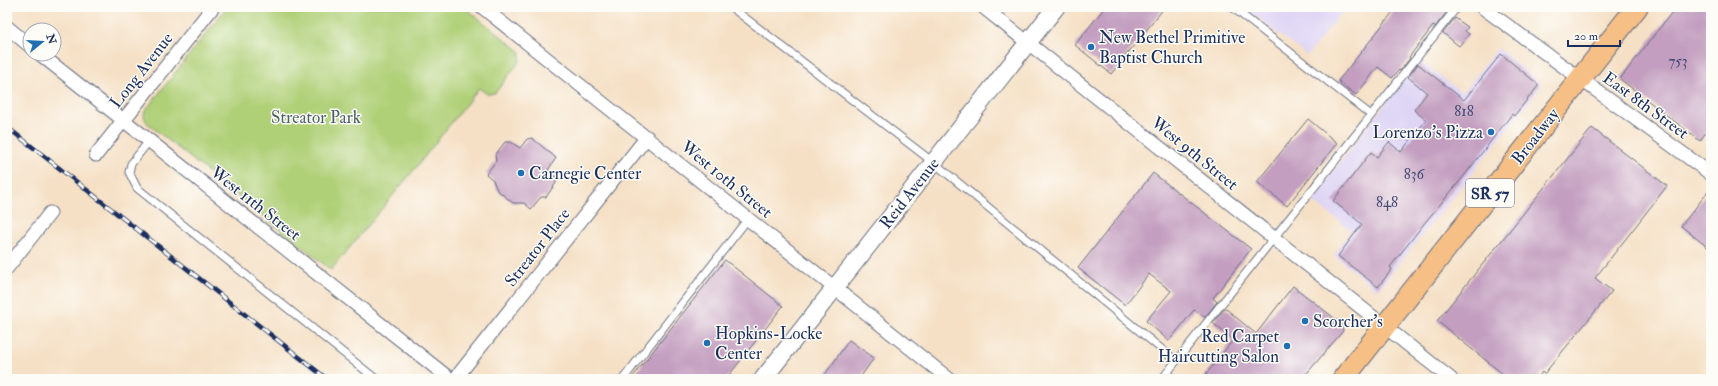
<svg xmlns="http://www.w3.org/2000/svg" width="1718" height="386" viewBox="0 0 1718 386" font-family="'IM FELL Double Pica',serif">
	<rect width="100%" height="100%" fill="#fdfcf7"/>
	<filter id="ink" filterUnits="userSpaceOnUse"><feTurbulence type="fractalNoise" baseFrequency=".025" numOctaves="2"/><feDisplacementMap in="SourceGraphic" scale="8" xChannelSelector="R" yChannelSelector="G"/><feConvolveMatrix kernelMatrix="1 2 1 2 8 2 1 2 1" color-interpolation-filters="sRGB"/></filter>
	<filter id="wash" filterUnits="userSpaceOnUse"><feTurbulence type="fractalNoise" baseFrequency=".012" numOctaves="4" result="noise"/><feDisplacementMap in="SourceGraphic" scale="16" xChannelSelector="R" yChannelSelector="G"/><feGaussianBlur stdDeviation="0.9" result="paint"/><feColorMatrix in="noise" values="0 0 0 0 0 0 0 0 0 0 0 0 0 0 0 0 0 1.4 0 .05"/><feComposite in="paint" operator="in"/></filter>
	<g filter="url(#wash)">
		<rect width="100%" height="100%" fill="#f5e0c5"/>
		<g fill="#dfd5f5">
			<path d="M1244,7H1346L1307,56Z"/>
			<path d="M1498,48L1541,84V87L1379,289L1374,288L1334,255L1351,230L1311,200L1419,60L1462,93Z"/>
		</g>
		<path fill="#b0d078" stroke="#66806b" d="M227,7H464L521,52L520,61L495,93L487,94L479,88L418,165L331,270L148,124C145,120 143,116 145,111Z"/>
		<g id="blocks">
			<g fill="#c39ec0">
				<path d="M1105,7H1165L1111,74L1075,45Z"/>
				<path d="M1397,7H1441L1447,12L1435,27L1433,26L1409,57L1410,58L1400,71L1399,70L1392,78L1378,67L1356,95L1338,81Z"/>
				<path d="M1676,7H1711V125L1700,141L1620,79Z"/>
				<path d="M1455,18L1468,27L1465,31L1469,34L1459,46L1443,33Z"/>
				<path d="M1501,54L1539,85L1514,116L1512,114L1464,176L1427,220L1390,267L1392,269L1378,287L1338,256L1362,224L1333,201L1371,152L1377,157L1389,142L1401,152L1426,120L1414,110L1427,93L1408,77L1418,64L1464,100Z"/>
				<path d="M1308,119L1337,143L1287,206L1257,182Z"/>
				<path d="M1592,128L1667,186L1595,278L1612,291L1544,374L1542,372L1537,379H1509L1437,321Z"/>
				<path d="M532,138L556,158L548,170L556,177V183L546,197H541L531,209L524,203H513L497,190L493,180L486,174L496,161L495,155L505,142H511L520,148L527,139Z"/>
				<path d="M1153,173L1251,249L1213,298L1217,302L1205,317L1194,310L1169,341L1146,321L1171,291L1149,274L1125,305L1078,268Z"/>
				<path d="M1711,188V250L1681,226Z"/>
				<path d="M725,260L783,306L726,379H631Z"/>
				<path d="M1293,286L1342,324L1343,331L1302,379H1202L1233,340L1213,323L1225,308L1256,334Z"/>
				<path d="M849,340L874,358L859,379H822Z"/>
			</g>
		</g>
	</g>
	<g filter="url(#ink)">
		<use href="#blocks" fill-opacity="0" stroke="#676d82" stroke-width="1"/>
		<g fill="none" stroke-linecap="round" stroke-linejoin="round">
			<g stroke="#676d82" stroke-width="9">
				<g id="service">
					<path d="M731,7L933,162L1176,361"/>
					<path d="M1232,7L1371,115"/>
					<path d="M149,141L131,164L129,172L137,188L376,379"/>
					<path d="M623,379L747,220"/>
					<path d="M1162,379L1457,7"/>
				</g>
			</g>
			<g stroke="#676d82" stroke-width="15">
				<g id="minor">
					<path d="M482,7L949,379"/>
					<path d="M983,7L1451,379"/>
					<path d="M1482,7L1711,174"/>
					<path d="M7,27L30,46"/>
					<path d="M40,54L450,379"/>
					<path d="M96,155L213,7"/>
					<path d="M7,268L50,213"/>
					<path d="M455,379L647,137"/>
				</g>
			</g>
			<g stroke="#676d82" stroke-width="19">
				<path id="tertiary" d="M763,379L1056,7"/>
			</g>
			<g stroke="#676d82" stroke-width="23">
				<path id="primary" d="M1343,379L1637,7"/>
			</g>
			<use href="#service" stroke="#fff" stroke-width="7"/>
			<use href="#minor" stroke="#fff" stroke-width="13"/>
			<use href="#tertiary" stroke="#fff" stroke-width="17"/>
			<use href="#primary" stroke="#f5bf86" stroke-width="21"/>
			<g stroke="#1b2f5e" stroke-width="4.5">
				<path id="rail" d="M7,127L327,379"/>
			</g>
			<use href="#rail" stroke="#fdfcf7" stroke-width="3" stroke-dasharray="9" stroke-linecap="butt"/>
		</g>
	</g>
	<g fill="#1f6fb2" stroke="#fdfcf7" stroke-width="1.5">
		<circle cx="1091" cy="47" r="4"/>
		<circle cx="1491" cy="132" r="4"/>
		<circle cx="521" cy="173" r="4"/>
		<circle cx="1305" cy="321" r="4"/>
		<circle cx="707" cy="343" r="4"/>
		<circle cx="1287" cy="346" r="4"/>
	</g>
	<g text-anchor="middle" stroke-width="3" stroke-linejoin="round" paint-order="stroke">
		<g font-size="15" fill="#454b76">
			<text x="1678" y="66">753</text>
			<text x="1464" y="116">818</text>
			<text x="1414" y="179">836</text>
			<text x="1387" y="207">848</text>
		</g>
		<rect fill="#fdfcf7" stroke="#5f6c8c" stroke-width="1" x="1466" y="179" width="48" height="28" rx="3"/>
		<g font-size="16" font-weight="bold" fill="#1b2f5e">
			<text x="1490" y="199">SR 57</text>
		</g>
		<g font-size="17" fill="#1b2f5e" stroke="#fdfcf7" text-anchor="start">
			<text x="1099" y="43">New Bethel Primitive<tspan x="1099" dy="20">Baptist Church</tspan></text>
			<text x="1483" y="138" text-anchor="end">Lorenzo's Pizza</text>
			<text x="529" y="179">Carnegie Center</text>
			<text x="1313" y="327">Scorcher's</text>
			<text x="715" y="339">Hopkins-Locke<tspan x="715" dy="20">Center</tspan></text>
			<text x="1279" y="342" text-anchor="end">Red Carpet<tspan x="1279" dy="20">Haircutting Salon</tspan></text>
		</g>
		<g font-size="17" fill="#1b2f5e" stroke="#fdfcf7">
			<text transform="translate(141 70) rotate(-52)" y="6">Long Avenue</text>
			<text transform="translate(1646 105) rotate(36)" y="6">East 8th Street</text>
			<text transform="translate(1535 136) rotate(-52)" y="6">Broadway</text>
			<text transform="translate(1195 153) rotate(39)" y="6">West 9th Street</text>
			<text transform="translate(727 179) rotate(39)" y="6">West 10th Street</text>
			<text transform="translate(909 193) rotate(-52)" y="6">Reid Avenue</text>
			<text transform="translate(256 203) rotate(38)" y="6">West 11th Street</text>
			<text transform="translate(537 247) rotate(-52)" y="6">Streator Place</text>
		</g>
		<g font-size="17" fill="#485f66" stroke="#fdfcf7">
			<text x="316" y="123">Streator Park</text>
		</g>
	</g>
	<rect width="1718" height="386" fill="none" stroke="#fdfcf7" stroke-width="24"/>
	<g transform="translate(42 42) rotate(72)"><circle r="19" fill="#fdfcf7" stroke="#a3aaba"/>
	<path d="M0-3L7 15L0 10L-7 15Z" fill="#1f6fb2"/>
	<text y="-6" font-size="11" font-weight="bold" text-anchor="middle" fill="#1b2f5e">N</text>
	</g>
	<path d="M1568 40v6h52v-6" fill="none" stroke="#1b2f5e" stroke-width="2"/>
	<text x="1574" y="40" font-size="12" fill="#1b2f5e" stroke="#fdfcf7" stroke-width="3" paint-order="stroke">20 m</text>
</svg>
